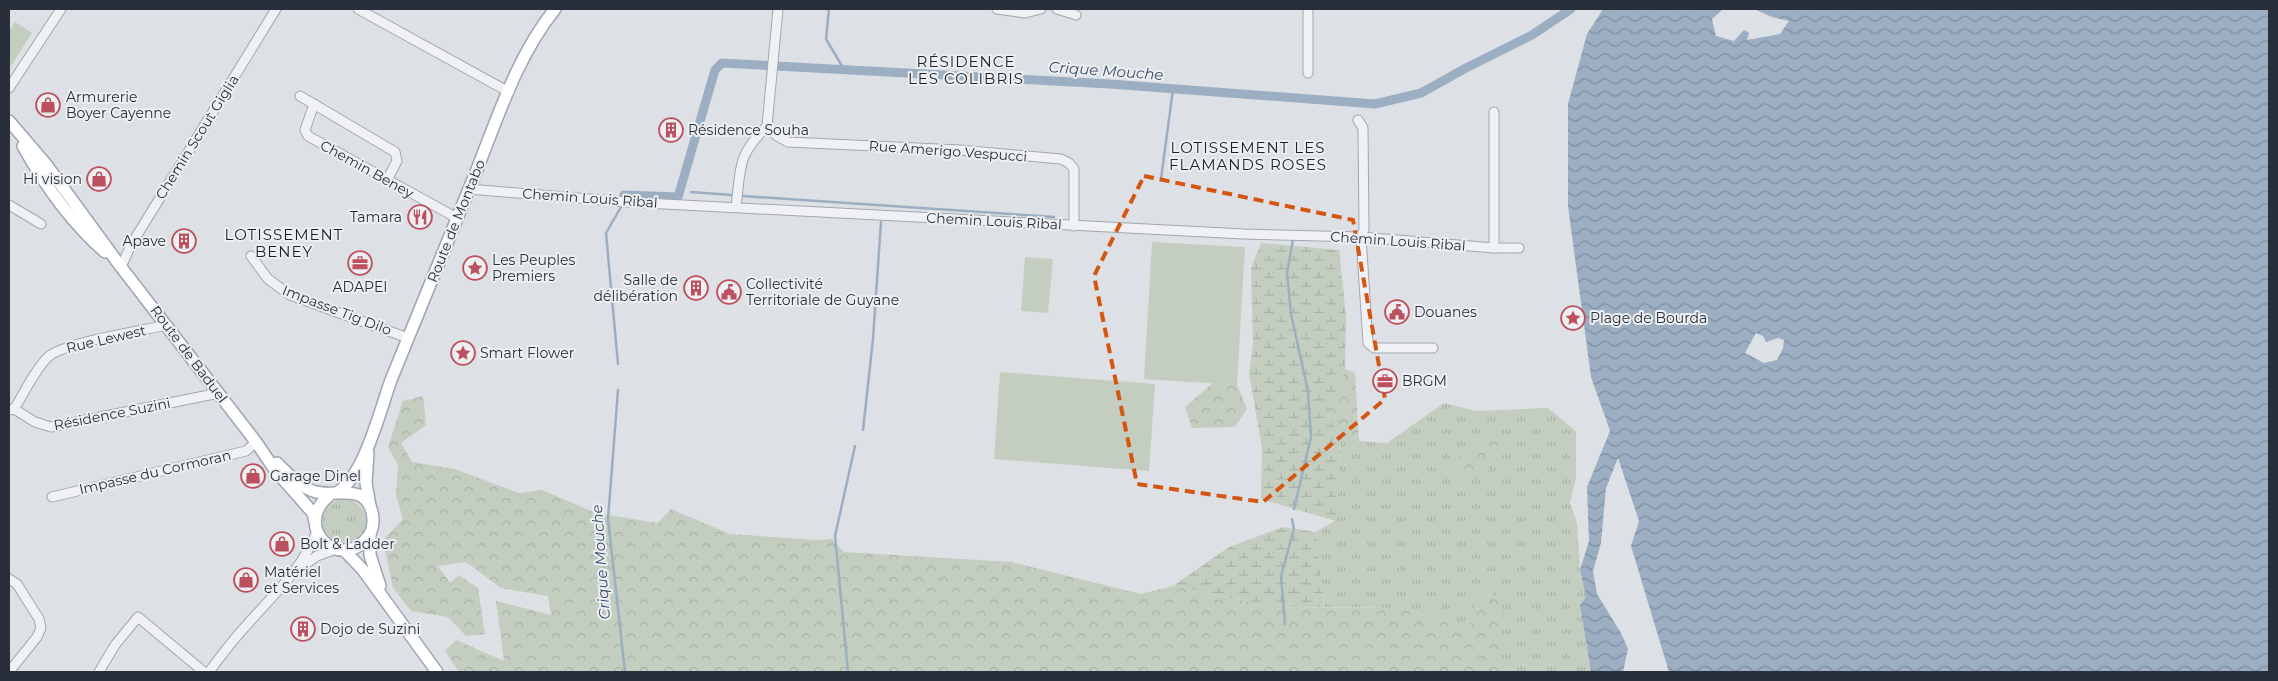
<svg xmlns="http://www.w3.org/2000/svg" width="2278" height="681" viewBox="0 0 2278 681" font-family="Montserrat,sans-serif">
	<defs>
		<pattern id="grass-tufts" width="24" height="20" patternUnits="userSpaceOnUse" patternTransform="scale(1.25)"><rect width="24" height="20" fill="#c3cec0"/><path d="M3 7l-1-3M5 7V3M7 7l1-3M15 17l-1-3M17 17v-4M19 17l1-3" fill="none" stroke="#a8b1a6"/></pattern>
		<pattern id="forest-crowns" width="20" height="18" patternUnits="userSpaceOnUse" patternTransform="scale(1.25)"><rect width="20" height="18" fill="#c3cec0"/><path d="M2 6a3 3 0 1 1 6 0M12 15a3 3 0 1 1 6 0" fill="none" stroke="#a8b1a6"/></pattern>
		<pattern id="wetland-marsh" width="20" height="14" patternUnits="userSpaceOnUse" patternTransform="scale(1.25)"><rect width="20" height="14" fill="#c3cec0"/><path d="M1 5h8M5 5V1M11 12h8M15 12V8" fill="none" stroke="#a8b1a6"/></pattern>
		<pattern id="water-waves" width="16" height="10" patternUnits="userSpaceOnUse" patternTransform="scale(1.25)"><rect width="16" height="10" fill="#9caec2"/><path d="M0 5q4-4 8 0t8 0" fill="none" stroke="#7f8e9f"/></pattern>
	</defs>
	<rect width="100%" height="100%" fill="#dde0e5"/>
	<g fill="url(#grass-tufts)">
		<path d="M1444,403L1476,411L1548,408L1576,431V477L1570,503L1577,523L1580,570L1586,597L1580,605L1591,672H1498V667L1471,628L1397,608L1324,607L1316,532L1336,520L1341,436L1359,441L1387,443Z"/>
		<circle cx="344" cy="521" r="22"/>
	</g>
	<g fill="url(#forest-crowns)">
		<path d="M1345,369L1355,373L1359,441L1341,436L1326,415Z"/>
		<path d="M1213,383L1237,385L1247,409L1235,427L1192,428L1185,407Z"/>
		<path d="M423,396L426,425L401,443L412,462L455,469L519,493L542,490L596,513L658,523L671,509L730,534L816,540L832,539L844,552L1011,562L1141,594L1173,586L1275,607L1397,608L1471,628L1474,601L1490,590L1503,609L1498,672H459L445,651L456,640L504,661L496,601L551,615L548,596L501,588L466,562L438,566L450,583L459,575L478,588L485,634L466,636L448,617L411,611L393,588L383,540L403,519L396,495L398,465L388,447L403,401Z"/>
		<path d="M1486,436L1500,445L1487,474L1464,478L1457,473L1460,452L1475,445Z"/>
	</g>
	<g fill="url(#wetland-marsh)">
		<path d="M1261,243L1339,250L1346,316L1345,369L1326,415L1341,436L1336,521L1261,499L1262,448L1249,373L1253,344L1251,268Z"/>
		<path d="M1283,527L1316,532L1324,607H1273L1173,586L1229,547Z"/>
	</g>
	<g fill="#c3cec0">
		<path d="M15,22L32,33L9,69V31Z"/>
		<path d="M1152,242L1245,247L1237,385L1144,379Z"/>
		<path d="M1025,257L1053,259L1048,313L1021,311Z"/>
		<path d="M1000,372L1155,384L1149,471L994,459Z"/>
	</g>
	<path fill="url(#water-waves)" fill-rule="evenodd" d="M1603,9H1740L1722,10L1712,19L1716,36L1734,41L1744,30L1749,33L1747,40L1780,34L1789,21L1772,17L1754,9H2269V672H1669L1631,546L1639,521L1618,458L1606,488L1601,543L1593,571L1597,594L1621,633L1628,649L1623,672H1591L1580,605L1586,597L1580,570L1589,541L1587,487L1610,431L1591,377L1568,206V104L1587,34ZM1756,333L1763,336L1766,342L1778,338L1784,340L1783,348L1777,360L1764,363L1745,353Z"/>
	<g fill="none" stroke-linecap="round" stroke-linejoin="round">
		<g stroke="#9caec2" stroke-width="2.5">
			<path d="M829,9L826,39L845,71"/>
			<path d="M1161,179L1173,89"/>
			<path d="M691,192L732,195"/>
			<path d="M743,196L1054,217"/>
			<path d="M1293,240L1287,273L1291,314L1308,391L1311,437L1294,509"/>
			<path d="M618,364L606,233L621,207"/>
			<path d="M618,390L608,519L625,672"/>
			<path d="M863,430L873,339L881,222"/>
			<path d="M1285,624L1281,576L1294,529L1292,519"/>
			<path d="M848,672L835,536L855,446"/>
		</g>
		<path stroke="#9caec2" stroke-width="9" d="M624,195L678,197L715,70L722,63L1110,84L1375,104L1421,93L1466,68L1532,35L1571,9"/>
		<g stroke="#a3a7ae" stroke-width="11">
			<g id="minor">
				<path d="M358,9L509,92"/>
				<path d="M997,9L1025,13L1041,9"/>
				<path d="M1057,9L1076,15"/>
				<path d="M1308,9V73"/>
				<path d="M9,88L61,9"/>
				<path d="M300,96L395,152L397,161L387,180"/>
				<path d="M314,104L305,130L308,136L457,218"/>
				<path d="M1494,112V248"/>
				<path d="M1358,120L1363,128L1364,229L1361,237L1368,343L1374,348H1433"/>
				<path d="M767,126L777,136L788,142L960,150L1061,159L1069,163L1074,169V226"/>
				<path d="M469,189L626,202L1244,234L1361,237L1494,248H1519"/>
				<path d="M9,205L41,224"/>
				<path d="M736,207C741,166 737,156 767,126L778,9"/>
				<path d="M251,256L268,279L290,295L408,338"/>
				<path d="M121,267L131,245L276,9"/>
				<path d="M14,409C24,394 35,369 48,357C65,342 141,331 167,325"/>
				<path d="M9,410L14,409L35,422L51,427L219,393"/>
				<path d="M52,497L246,451L256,442"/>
				<path d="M301,567L317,556L336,549"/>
				<path d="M9,579L17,584L39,619L41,628L37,637L9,672"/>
				<path d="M99,672L115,645L138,617L204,672"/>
				<path d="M209,672C220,657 232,641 245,627C272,596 302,570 317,531"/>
			</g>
		</g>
		<g stroke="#9ea5b0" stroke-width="14">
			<g id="major">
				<path d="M9,121L45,163L121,267L256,442L275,470L313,513L315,522"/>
				<path d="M23,146C44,184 72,223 105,252"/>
				<path d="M368,453L366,483L370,506"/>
				<path d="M277,463C287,473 300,487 313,491C333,499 364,481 372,512C374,521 373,530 368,537C339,574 290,525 331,494"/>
				<path d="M338,492C365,474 380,410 391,380C419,310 448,242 476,172C498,117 517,56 555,9"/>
				<path d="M370,534V555L380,586"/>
				<path d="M344,550L363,570L437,672"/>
			</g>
		</g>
		<use href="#minor" stroke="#f0f1f4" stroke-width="9"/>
		<use href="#major" stroke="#fff" stroke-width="11"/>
	</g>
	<path fill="none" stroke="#d55511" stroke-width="4" stroke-dasharray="10 6" stroke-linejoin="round" d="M1144,176L1353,220L1385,399L1263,502L1137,484L1094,276Z"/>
	<defs>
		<g id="shop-ring" transform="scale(1.25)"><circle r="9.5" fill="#edeff3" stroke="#bd505e" stroke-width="1.5"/><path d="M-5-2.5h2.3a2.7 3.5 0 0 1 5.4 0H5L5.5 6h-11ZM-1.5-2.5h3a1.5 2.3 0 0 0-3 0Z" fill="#bd505e"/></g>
		<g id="building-ring" transform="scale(1.25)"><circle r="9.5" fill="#edeff3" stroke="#bd505e" stroke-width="1.5"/><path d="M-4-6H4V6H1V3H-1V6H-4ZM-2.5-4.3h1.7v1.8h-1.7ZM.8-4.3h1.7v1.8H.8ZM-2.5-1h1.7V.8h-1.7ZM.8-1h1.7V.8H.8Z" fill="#bd505e"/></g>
		<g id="restaurant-ring" transform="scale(1.25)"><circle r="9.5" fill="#edeff3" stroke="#bd505e" stroke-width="1.5"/><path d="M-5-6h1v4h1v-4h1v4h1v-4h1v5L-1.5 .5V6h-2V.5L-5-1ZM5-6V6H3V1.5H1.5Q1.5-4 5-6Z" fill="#bd505e"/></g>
		<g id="office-ring" transform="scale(1.25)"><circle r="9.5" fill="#edeff3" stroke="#bd505e" stroke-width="1.5"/><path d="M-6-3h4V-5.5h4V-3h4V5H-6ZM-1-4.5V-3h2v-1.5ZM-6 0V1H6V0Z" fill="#bd505e"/></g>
		<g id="sight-ring" transform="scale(1.25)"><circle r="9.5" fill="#edeff3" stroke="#bd505e" stroke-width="1.5"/><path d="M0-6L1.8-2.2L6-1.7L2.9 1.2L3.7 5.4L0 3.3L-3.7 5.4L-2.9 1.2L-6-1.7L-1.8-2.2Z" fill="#bd505e"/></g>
		<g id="civic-ring" transform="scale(1.25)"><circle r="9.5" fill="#edeff3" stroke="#bd505e" stroke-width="1.5"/><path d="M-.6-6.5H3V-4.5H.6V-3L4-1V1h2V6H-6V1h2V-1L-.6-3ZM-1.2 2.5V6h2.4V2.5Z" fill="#bd505e"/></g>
	</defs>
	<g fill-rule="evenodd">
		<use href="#shop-ring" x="48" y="105"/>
		<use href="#building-ring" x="671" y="130"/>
		<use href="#shop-ring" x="99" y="179"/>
		<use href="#restaurant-ring" x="420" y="217"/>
		<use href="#building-ring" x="184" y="241"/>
		<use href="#office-ring" x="360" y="263"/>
		<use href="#sight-ring" x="475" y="268"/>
		<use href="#building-ring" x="696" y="288"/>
		<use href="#civic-ring" x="729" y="292"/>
		<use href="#civic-ring" x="1397" y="312"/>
		<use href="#sight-ring" x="1573" y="318"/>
		<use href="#sight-ring" x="463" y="353"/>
		<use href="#office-ring" x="1385" y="381"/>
		<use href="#shop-ring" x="253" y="476"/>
		<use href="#shop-ring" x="282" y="544"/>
		<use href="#shop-ring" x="246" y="580"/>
		<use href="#building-ring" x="303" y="629"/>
	</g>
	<g text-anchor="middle" stroke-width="4" stroke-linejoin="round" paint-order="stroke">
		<g font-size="14" fill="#292f3a" stroke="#edeff3" text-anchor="start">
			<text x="66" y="102">Armurerie<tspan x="66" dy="16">Boyer Cayenne</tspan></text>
			<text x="688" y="135">Résidence Souha</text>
			<text x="82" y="184" text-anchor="end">Hi vision</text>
			<text x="402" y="222" text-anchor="end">Tamara</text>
			<text x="166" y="246" text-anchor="end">Apave</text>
			<text x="492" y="265">Les Peuples<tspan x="492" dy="16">Premiers</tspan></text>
			<text x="678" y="285" text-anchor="end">Salle de<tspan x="678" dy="16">délibération</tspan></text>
			<text x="746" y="289">Collectivité<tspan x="746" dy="16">Territoriale de Guyane</tspan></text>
			<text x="360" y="292" text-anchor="middle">ADAPEI</text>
			<text x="1414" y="317">Douanes</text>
			<text x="1590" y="323">Plage de Bourda</text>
			<text x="480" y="358">Smart Flower</text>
			<text x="1402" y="386">BRGM</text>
			<text x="270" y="481">Garage Dinel</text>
			<text x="300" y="549">Bolt &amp; Ladder</text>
			<text x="264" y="577">Matériel<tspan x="264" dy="16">et Services</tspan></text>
			<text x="320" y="634">Dojo de Suzini</text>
		</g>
		<g font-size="14" fill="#292f3a" stroke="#edeff3">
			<text transform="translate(197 137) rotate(-58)" y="5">Chemin Scout Giglia</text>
			<text transform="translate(948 151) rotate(4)" y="5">Rue Amerigo Vespucci</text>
			<text transform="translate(367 169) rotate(29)" y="5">Chemin Beney</text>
			<text transform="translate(590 198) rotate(4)" y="5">Chemin Louis Ribal</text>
			<text transform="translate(456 221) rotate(-68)" y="5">Route de Montabo</text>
			<text transform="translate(994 221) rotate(3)" y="5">Chemin Louis Ribal</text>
			<text transform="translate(1398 241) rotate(4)" y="5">Chemin Louis Ribal</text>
			<text transform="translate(337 310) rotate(21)" y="5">Impasse Tig Dilo</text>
			<text transform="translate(106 339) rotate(-13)" y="5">Rue Lewest</text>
			<text transform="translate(189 354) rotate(53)" y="5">Route de Baduel</text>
			<text transform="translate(112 414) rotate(-11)" y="5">Résidence Suzini</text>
			<text transform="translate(155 472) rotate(-13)" y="5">Impasse du Cormoran</text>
		</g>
		<g font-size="15" letter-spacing="1" fill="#1b202b" stroke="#edeff3">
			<text x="966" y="67">RÉSIDENCE<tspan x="966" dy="17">LES COLIBRIS</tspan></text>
			<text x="1248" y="153">LOTISSEMENT LES<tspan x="1248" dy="17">FLAMANDS ROSES</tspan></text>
			<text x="284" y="240">LOTISSEMENT<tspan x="284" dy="17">BENEY</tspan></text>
		</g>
		<g font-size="15" font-style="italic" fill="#384d69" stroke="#edeff3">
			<text transform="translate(1106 71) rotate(4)" y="5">Crique Mouche</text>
			<text transform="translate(601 562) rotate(-94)" y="5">Crique Mouche</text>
		</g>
	</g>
	<rect width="2278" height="681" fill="none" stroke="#292f3a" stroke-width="20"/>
</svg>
